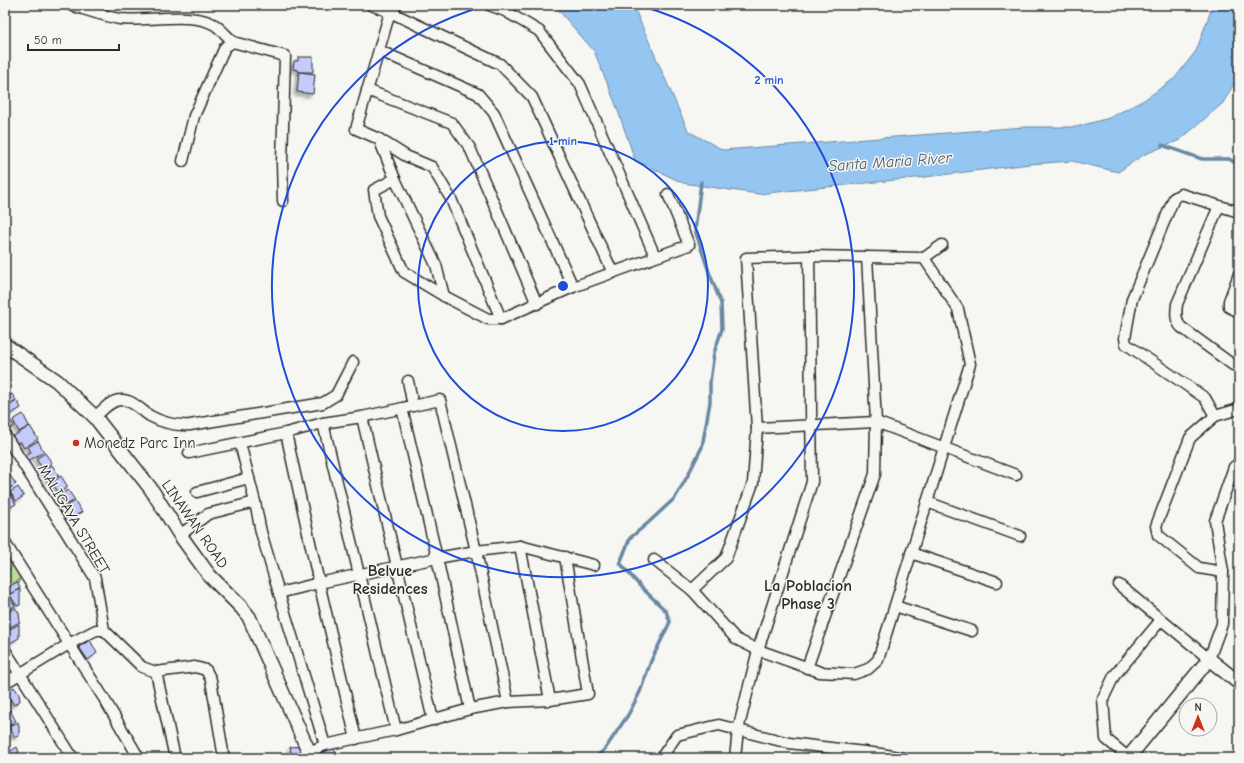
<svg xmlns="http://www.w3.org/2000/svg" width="1244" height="763" viewBox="0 0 1244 763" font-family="'Comic Neue',sans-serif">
	<defs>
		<filter id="shadow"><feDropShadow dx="-3.5" dy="3.5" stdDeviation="1" flood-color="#0004"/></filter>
	</defs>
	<rect width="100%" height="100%" fill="#f6f6f2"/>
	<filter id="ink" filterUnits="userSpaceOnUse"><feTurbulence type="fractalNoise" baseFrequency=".025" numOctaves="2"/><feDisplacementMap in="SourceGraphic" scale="8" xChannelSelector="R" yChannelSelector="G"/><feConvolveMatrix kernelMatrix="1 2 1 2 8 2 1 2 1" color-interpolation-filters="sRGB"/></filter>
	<g filter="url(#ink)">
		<path fill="#b9e09c" stroke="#728664" d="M14,560L20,568L19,584V580L5,587V571L8,573Z"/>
		<path fill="#95c6f1" stroke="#6b88a2" d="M554,5H633L688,131L723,150L1025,127H1076L1109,118L1144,100L1175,78L1196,51L1213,5H1239V75L1223,103L1180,140L1143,155L1118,172L1072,161L1030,164L925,177L758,194L683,183L635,160L616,105L594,51Z"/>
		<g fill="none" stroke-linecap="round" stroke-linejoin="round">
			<g stroke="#6b88a2" stroke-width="3.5">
				<path d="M1162,145L1202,159H1229L1239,165"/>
				<path d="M595,758L605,749L628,715L640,692L651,661L670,622L666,611L640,586L620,563L630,538L648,523L675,498L687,477L702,447L710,402V382L714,353L722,329L721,303L709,272L695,230L701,182"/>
			</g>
		</g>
		<g fill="#c4cafc" stroke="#2b2b2b" filter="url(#shadow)">
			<path d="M298,57H313V72H299L298,70L293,69L294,61H298Z"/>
			<path d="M299,72L315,74L313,94L297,92Z"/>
			<path d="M12,394L16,400L5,406V398Z"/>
			<path d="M17,401L21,408L9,415L5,408Z"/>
			<path d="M23,414L29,426L19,432L13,420Z"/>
			<path d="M11,421L14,426L8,430L5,425Z"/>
			<path d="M30,426L38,439L24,448L20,441L16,444L12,437Z"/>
			<path d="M38,441L44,452L26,462L23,456L31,452L28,447Z"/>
			<path d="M45,453L52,463L43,469L36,459Z"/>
			<path d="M52,465L59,476L50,481L43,470Z"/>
			<path d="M9,474L16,484L9,489L5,482V476Z"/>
			<path d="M61,476L68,487L59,493L52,483Z"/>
			<path d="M6,487L16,504L5,510V488Z"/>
			<path d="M18,487L24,496L16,501L10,492Z"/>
			<path d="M68,490L75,500L66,505L60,495Z"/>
			<path d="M75,501L82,512L73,517L67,506Z"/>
			<path d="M17,582L20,588L10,594L7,588Z"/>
			<path d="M5,589L15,606L12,608L5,598Z"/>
			<path d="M20,589V605L17,606L10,595Z"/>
			<path d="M5,600L12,608L7,612L5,608Z"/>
			<path d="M15,608L19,613L20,622L10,627L5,623V615Z"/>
			<path d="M19,624V638L10,643L5,632Z"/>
			<path d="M90,640L97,653L88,660L79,647Z"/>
			<path d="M14,687L19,694L20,701L14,705L6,692Z"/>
			<path d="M10,710L16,721L7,726L5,722V713Z"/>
			<path d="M18,722L19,726V736L15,737L9,727Z"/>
			<path d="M332,745L336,753L323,758H314L312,753Z"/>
			<path d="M301,746L303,758H292L290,747Z"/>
			<path d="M17,747L19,752L13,756L9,752Z"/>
		</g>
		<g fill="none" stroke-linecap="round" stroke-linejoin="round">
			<g stroke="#2b2b2b" stroke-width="13">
				<g id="minor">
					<path d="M70,5C87,10 103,16 120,19C146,22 193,11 215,25C221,29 227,36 233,42"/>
					<path d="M371,5L390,12L500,64L532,97L613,273"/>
					<path d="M397,5L390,12L356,129L379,139L406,156L432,167L451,199L501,319"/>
					<path d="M489,5L505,11L539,31L580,84L655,256"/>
					<path d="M380,51L478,94L494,113L573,287"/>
					<path d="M367,90L452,123L470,148L537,304"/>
					<path d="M379,139L395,179L436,265L444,296"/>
					<path d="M183,161L194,116L225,47L233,42L285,56L282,162L283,201"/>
					<path d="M395,179L374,190L378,216L404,272L444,296L488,319H501L573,287L689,245L668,194"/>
					<path d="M1219,206L1177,304C1176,312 1175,321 1181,327L1233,365L1239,363"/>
					<path d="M1239,274L1229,301V307L1239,312"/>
					<path d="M408,381L413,406"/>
					<path d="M402,408L437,558L470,709"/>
					<path d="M1215,416L1205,398L1126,344L1125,338L1132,299L1174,198L1181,194L1239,212"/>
					<path d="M95,417C102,411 110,400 121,400C132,399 142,411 150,416C163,423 176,426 190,425L323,403L336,395L353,362"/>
					<path d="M362,417L433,720"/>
					<path d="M323,423L396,730"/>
					<path d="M757,428L876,422L1016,475"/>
					<path d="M286,433L319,583L356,739"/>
					<path d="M5,435L95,578L104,630L142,667L156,672L195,667L206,670L211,680L224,758"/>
					<path d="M240,443L255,502L261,532L279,593L325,745"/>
					<path d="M189,453L286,433L323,423L362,417L440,400L476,551L508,702"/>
					<path d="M197,492L249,478"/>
					<path d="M927,502L1020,536"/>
					<path d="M180,535L208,514L255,502"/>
					<path d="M5,543L103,697L139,758"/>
					<path d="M520,546L550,700"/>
					<path d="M911,553L997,582"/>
					<path d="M654,560L692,590L736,639L758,650L820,672L854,674L868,669L878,660L970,364L958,309L924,258"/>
					<path d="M1223,572L1199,568L1158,535L1156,526L1190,438L1215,416L1239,409"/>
					<path d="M1119,585L1209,659L1222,624L1223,572L1215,521L1234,467L1239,463"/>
					<path d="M692,590L726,558L753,483L757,428L746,258L809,256L924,258L942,245"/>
					<path d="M279,593L319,583L437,558L476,551L520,546L594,565"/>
					<path d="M895,606L972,631"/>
					<path d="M5,650L73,758"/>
					<path d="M807,668L875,474L876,422L867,257"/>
					<path d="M156,672L175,758"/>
					<path d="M5,683L69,644L96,630H104"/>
					<path d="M309,752L325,745L396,730L470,709L508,702L550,700L588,694L565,557"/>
					<path d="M5,756L6,758"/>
					<path d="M661,758L677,735L719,725L789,743L881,754L904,758"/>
					<path d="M735,758L738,730L758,650L812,482L809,256"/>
					<path d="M1129,758L1106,739L1103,699L1114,676L1161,620"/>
				</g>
			</g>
			<g stroke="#2b2b2b" stroke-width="16">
				<g id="tertiary">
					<path d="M5,345L57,381L95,417L151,489L180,535L209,575L241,607L249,617L309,752V758"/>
					<path d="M1128,758L1209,659L1239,683"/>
				</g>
			</g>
			<use href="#minor" stroke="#f6f6f2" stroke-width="10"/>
			<use href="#tertiary" stroke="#f6f6f2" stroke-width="13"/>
		</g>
	</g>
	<g fill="none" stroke="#1d4ed8" stroke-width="2">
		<circle cx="563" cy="286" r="145"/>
		<path d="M641 6A291 291 0 1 1 485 6"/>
	</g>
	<circle fill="#c8321e" stroke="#f6f6f2" stroke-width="1.5" cx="76" cy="443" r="4"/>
	<g text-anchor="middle" stroke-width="3" stroke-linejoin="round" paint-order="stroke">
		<g font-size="15" fill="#2b2b2b" stroke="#f6f6f2" text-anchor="start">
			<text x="84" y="448">Monedz Parc Inn</text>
		</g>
		<g font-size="15" fill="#2b2b2b" stroke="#f6f6f2">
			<text transform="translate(74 519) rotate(59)" y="5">MALIGAYA STREET</text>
			<text transform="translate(195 524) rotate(55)" y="5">LINAWAN ROAD</text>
		</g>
		<g font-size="16" font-style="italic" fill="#4b5a66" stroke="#f6f6f2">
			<text transform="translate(890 161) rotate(-4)" y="6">Santa Maria River</text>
		</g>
		<g font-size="16" font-weight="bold" fill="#2b2b2b" stroke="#f6f6f2">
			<text x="390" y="576">Belvue<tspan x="390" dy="18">Residences</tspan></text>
			<text x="808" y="591">La Poblacion<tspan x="808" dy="18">Phase 3</tspan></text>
		</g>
	</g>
	<circle cx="563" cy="286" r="6" fill="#1d4ed8" stroke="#f6f6f2" stroke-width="2"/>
	<g font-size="12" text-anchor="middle" font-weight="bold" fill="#1d4ed8" stroke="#f6f6f2" stroke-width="3" stroke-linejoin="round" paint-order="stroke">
		<text x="769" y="84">2 min</text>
		<text x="563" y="145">1 min</text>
	</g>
	<rect width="1244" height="763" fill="none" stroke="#f6f6f2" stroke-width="20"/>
	<rect x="10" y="10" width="1224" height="743" fill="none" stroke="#2b2b2b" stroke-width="1.5" filter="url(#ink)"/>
	<g transform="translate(1198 717)"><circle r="19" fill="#f6f6f2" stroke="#a5a5a2"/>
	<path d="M0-3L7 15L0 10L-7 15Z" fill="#c8321e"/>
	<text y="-6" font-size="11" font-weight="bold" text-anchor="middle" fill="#2b2b2b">N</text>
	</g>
	<path d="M28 44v6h91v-6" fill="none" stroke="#2b2b2b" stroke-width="2"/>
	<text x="34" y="44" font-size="12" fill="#2b2b2b" stroke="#f6f6f2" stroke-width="3" paint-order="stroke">50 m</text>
</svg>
